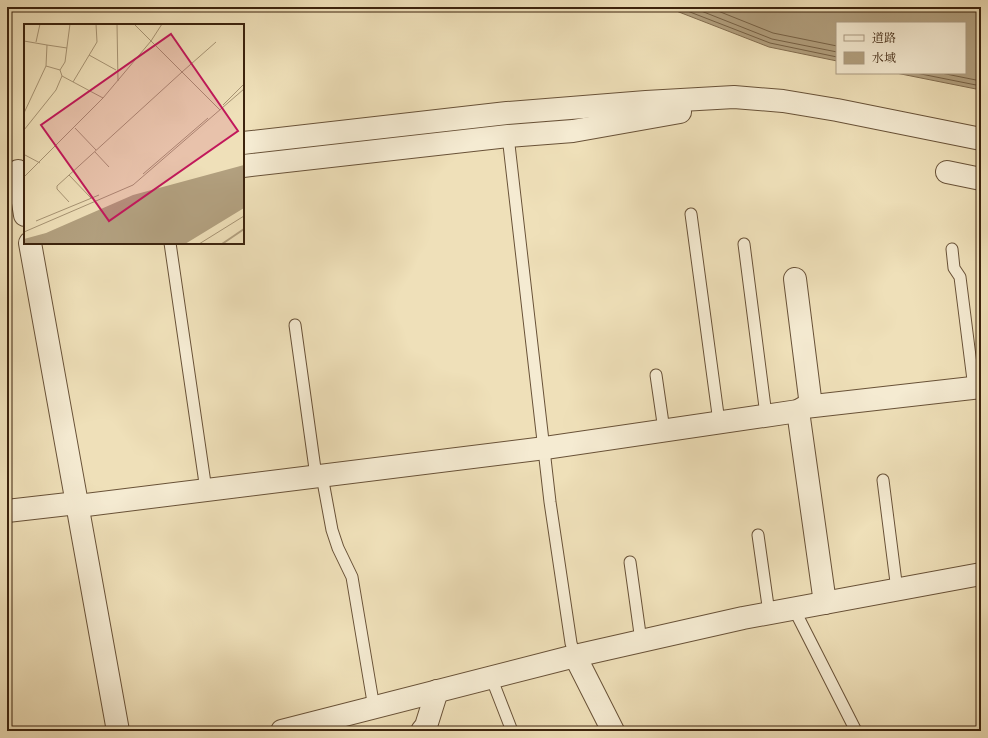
<svg xmlns="http://www.w3.org/2000/svg" width="988" height="738" viewBox="0 0 988 738" font-family="'IM FELL DW Pica','Noto Serif JP',serif">
	<rect width="100%" height="100%" fill="#efe0b9"/>
	<filter id="stains"><feTurbulence type="fractalNoise" baseFrequency=".005" numOctaves="4"/><feColorMatrix values="0 0 0 0 .2 0 0 0 0 .09 0 0 0 0 .02 0 0 0 .5 -.17"/></filter>
	<radialGradient id="worn" r=".72"><stop offset=".6" stop-color="#630" stop-opacity="0"/><stop offset="1" stop-color="#630" stop-opacity=".3"/></radialGradient>
	<path fill="#b2a07f" stroke="#836e51" d="M666,7H981V90L896,73H965V23H837V61L769,47Z"/>
	<g fill="none" stroke-linecap="round" stroke-linejoin="round">
		<g stroke="#776246" stroke-width="1">
			<path d="M677,7L770,43L837,57"/>
			<path d="M691,7L772,39L837,52"/>
			<path d="M708,7L773,33L837,46"/>
			<path d="M916,73L981,86"/>
			<path d="M941,73L981,81"/>
		</g>
		<g stroke="#695238" stroke-width="13">
			<g id="service">
				<path d="M508,136L550,502L571,643L575,656"/>
				<path d="M691,214L719,422"/>
				<path d="M170,243L206,490"/>
				<path d="M744,244L766,415"/>
				<path d="M952,249L954,268L960,277L974,388"/>
				<path d="M295,325L316,476"/>
				<path d="M656,375L664,430"/>
				<path d="M322,476L332,530L338,548L352,577L374,708"/>
				<path d="M883,480L897,590"/>
				<path d="M758,535L769,613"/>
				<path d="M630,562L641,641"/>
				<path d="M794,609L856,731"/>
				<path d="M491,677L512,731"/>
			</g>
		</g>
		<g stroke="#695238" stroke-width="24">
			<g id="minor">
				<path d="M243,143L507,113L646,102L734,97L783,101L837,110L981,139"/>
				<path d="M243,166L508,136L573,131L680,112"/>
				<path d="M18,171L25,215"/>
				<path d="M947,172L981,179"/>
				<path d="M30,243L118,731"/>
				<path d="M795,279L811,406"/>
				<path d="M798,411L825,603"/>
				<path d="M78,506L545,448L798,411L805,407L981,387"/>
				<path d="M7,511L77,503"/>
				<path d="M575,656L613,731"/>
				<path d="M282,731L575,656L743,618L981,574"/>
				<path d="M422,731L426,726L437,691"/>
			</g>
		</g>
		<use href="#service" stroke="#f5ebd2" stroke-width="11"/>
		<use href="#minor" stroke="#f5ebd2" stroke-width="22"/>
	</g>
	<g transform="translate(24 24)">
		<rect width="220" height="220" fill="#efe0b9"/>
		<path d="M220,141V184L161,220H0V215L22,209L109,171Z" fill="#b2a07f"/>
		<path fill="none" stroke="#b2a07f" stroke-width="2" d="M198,220L220,205"/>
		<path fill="none" stroke="#a79474" stroke-width="1" d="M93,0L94,57M110,0L196,86M0,17L23,21L22,42L0,89M12,18L16,0M23,21L43,24M65,31L92,46M36,46L41,38L46,0M158,48L192,18M38,52L79,74M49,58L73,18L72,0M199,81L220,60M51,104L72,126M0,106L32,66L38,52L36,46L22,42M71,128L85,143M1,131L16,139M119,150L184,94M45,151L67,174M0,153L79,74L127,17L138,0M45,178L33,165V162L158,48M12,197L75,171M0,208L109,161L220,65M175,220L220,192"/>
		<path fill="#c2185b" fill-opacity="0.15" stroke="#c2185b" stroke-width="2" d="M147,10L214,107L85,197L17,101Z"/>
		<rect width="220" height="220" fill="none" stroke="#3c230d" stroke-width="2"/>
	</g>
	<rect width="988" height="738" fill="none" stroke="#efe0b9" stroke-width="24"/>
	<rect x="8" y="8" width="972" height="722" fill="none" stroke="#3c230d" stroke-width="2"/>
	<rect x="12" y="12" width="964" height="714" fill="none" stroke="#3c230d"/>
	<rect x="836" y="22" width="130" height="52" fill="#f5ebd2" stroke="#ab9b83"/>
	<rect x="844" y="35" width="20" height="6" fill="#f5ebd2" stroke="#ab9b83"/>
	<text x="872" y="42" font-size="12" fill="#3c230d">道路</text>
	<rect x="844" y="52" width="20" height="12" fill="#b2a07f" stroke="#ab9b83"/>
	<text x="872" y="62" font-size="12" fill="#3c230d">水域</text>
	<rect width="100%" height="100%" filter="url(#stains)"/>
	<rect width="100%" height="100%" fill="url(#worn)"/>
</svg>
